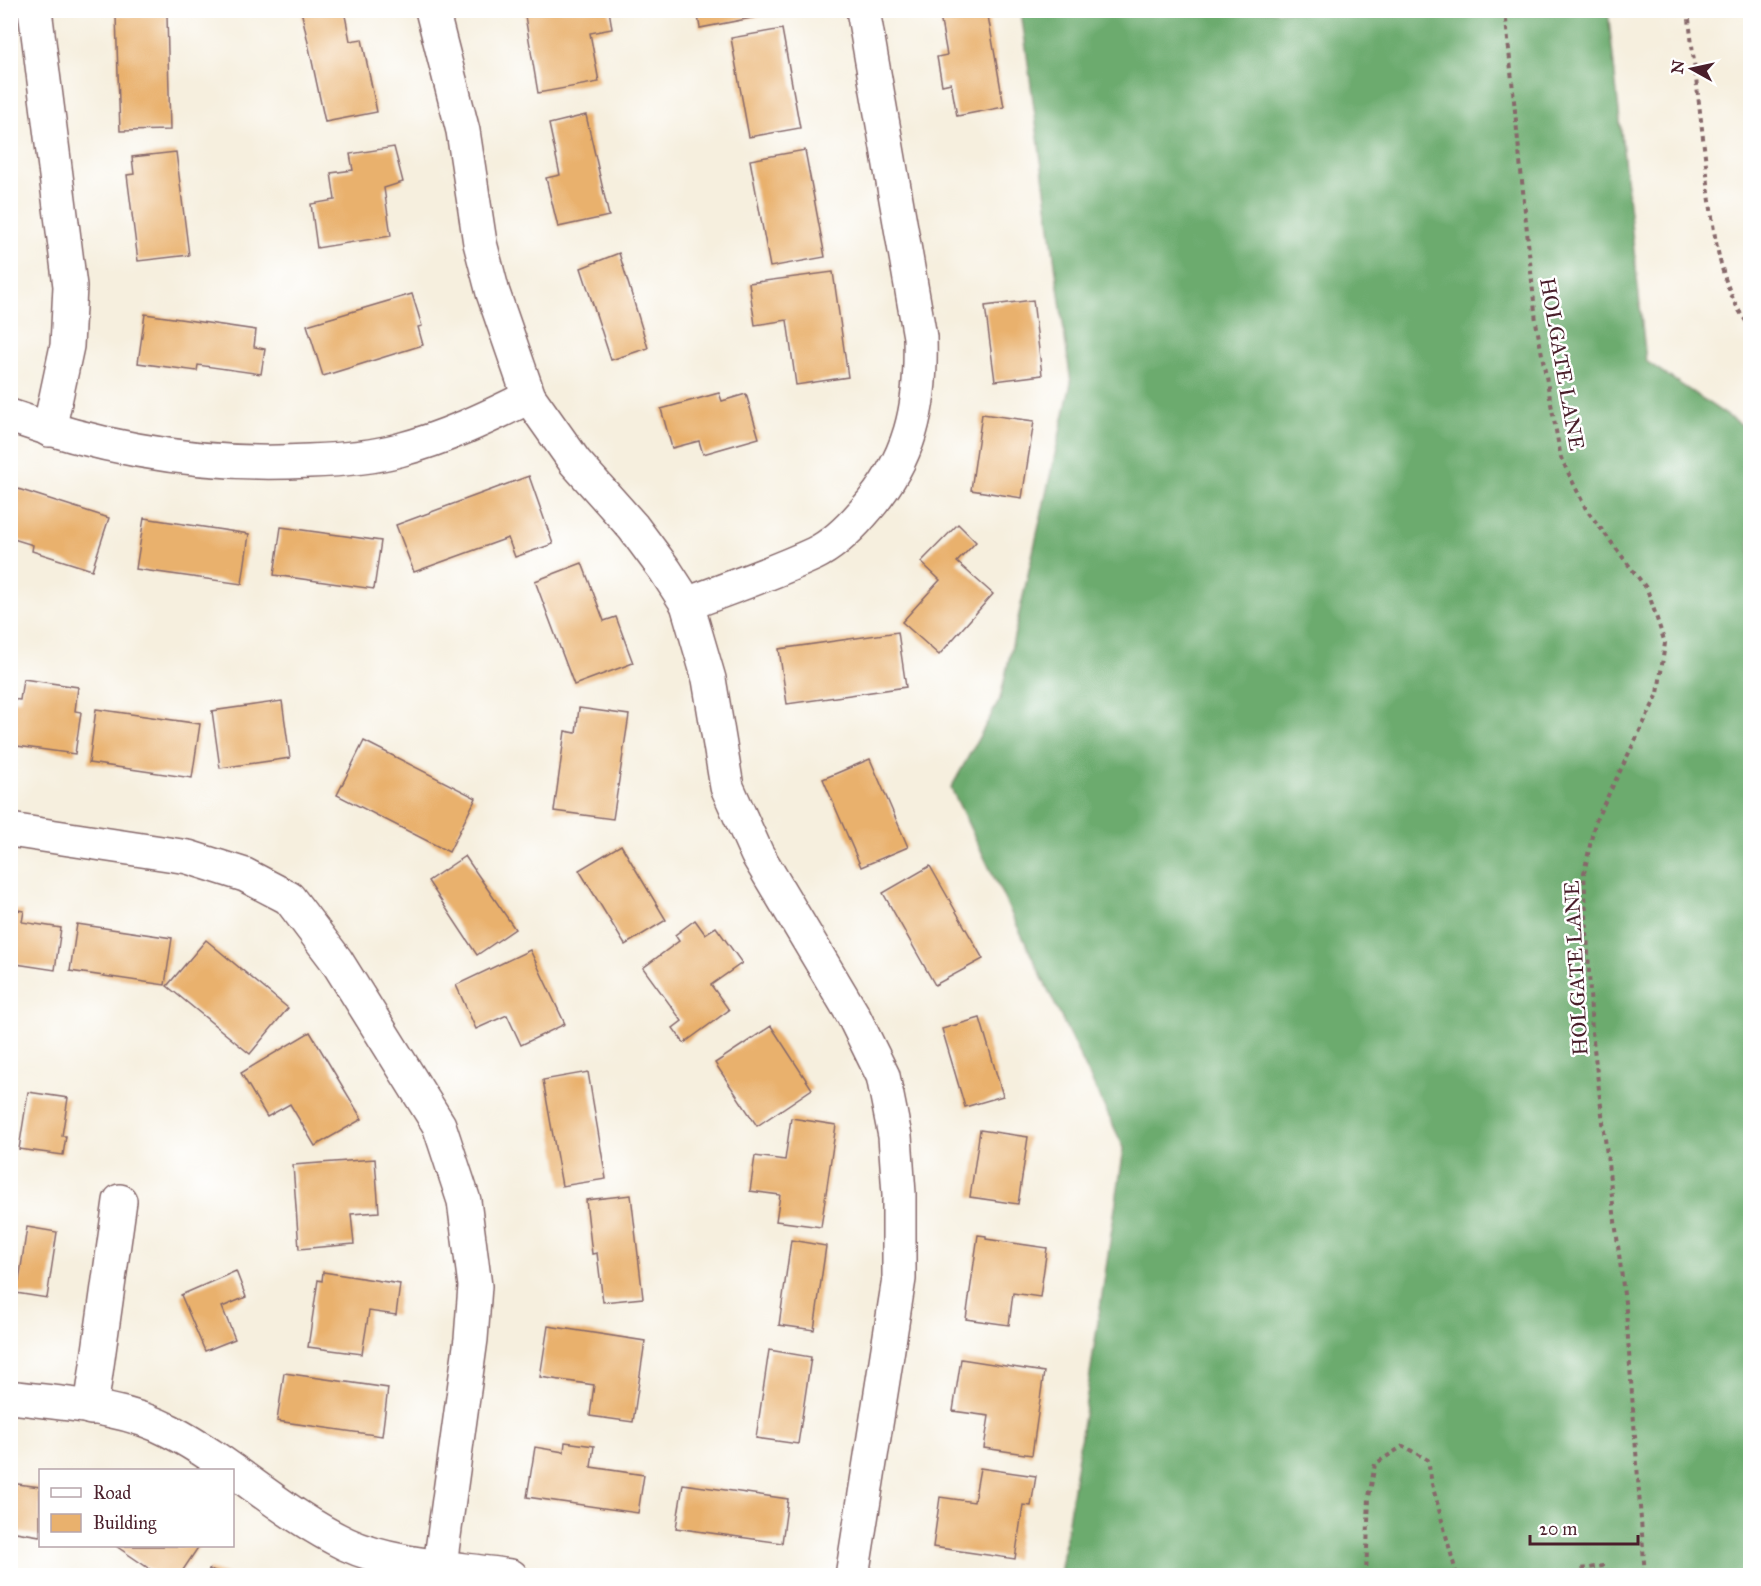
<svg xmlns="http://www.w3.org/2000/svg" width="1761" height="1586" viewBox="0 0 1761 1586" font-family="'IM FELL Great Primer',serif">
	<rect width="100%" height="100%" fill="#fff"/>
	<filter id="ink" filterUnits="userSpaceOnUse"><feTurbulence type="fractalNoise" baseFrequency=".0167" numOctaves="2"/><feDisplacementMap in="SourceGraphic" scale="12" xChannelSelector="R" yChannelSelector="G"/><feConvolveMatrix kernelMatrix="1 2 1 2 8 2 1 2 1" color-interpolation-filters="sRGB"/></filter>
	<filter id="wash" filterUnits="userSpaceOnUse"><feTurbulence type="fractalNoise" baseFrequency=".008" numOctaves="4" result="noise"/><feDisplacementMap in="SourceGraphic" scale="24" xChannelSelector="R" yChannelSelector="G"/><feGaussianBlur stdDeviation="1.35" result="paint"/><feColorMatrix in="noise" values="0 0 0 0 0 0 0 0 0 0 0 0 0 0 0 0 0 1.4 0 .05"/><feComposite in="paint" operator="in"/></filter>
	<g filter="url(#wash)">
		<rect width="100%" height="100%" fill="#f6efde"/>
		<path fill="#6cab6e" stroke="#5b654c" stroke-width="1.5" d="M1021,11H1608L1646,361L1750,431V1575H1060L1124,1148L951,788L1000,699L1071,383Z"/>
		<g id="blocks">
			<g fill="#e9b16d">
				<path d="M301,10H344L350,41L362,39L377,112L325,122Z"/>
				<path d="M524,10H609L612,29L590,33L599,82L538,93Z"/>
				<path d="M697,10H781L782,12L700,28Z"/>
				<path d="M970,10H987L1004,107L957,116L951,83L942,85L937,57L947,55L940,16Z"/>
				<path d="M167,15L170,130L120,131L116,16Z"/>
				<path d="M782,29L800,128L749,137L731,38Z"/>
				<path d="M586,115L609,216L558,227L546,178L560,175L549,124Z"/>
				<path d="M394,147L403,182L384,188L391,236L317,248L311,204L335,200L331,173L353,170L350,154Z"/>
				<path d="M805,150L825,257L770,267L750,160Z"/>
				<path d="M176,152L189,255L138,261L127,175L134,174L132,157Z"/>
				<path d="M619,253L648,348L611,360L581,268Z"/>
				<path d="M833,272L848,377L796,385L787,320L755,325L749,283Z"/>
				<path d="M412,294L422,326L418,327L423,345L323,376L307,325Z"/>
				<path d="M1033,300L1042,375L995,381L985,306Z"/>
				<path d="M145,314L256,330L254,347L265,349L261,374L198,365L197,371L138,363Z"/>
				<path d="M719,393L722,401L746,394L759,438L703,454L699,441L672,448L661,409Z"/>
				<path d="M982,414L1034,421L1022,498L971,490Z"/>
				<path d="M529,476L553,544L515,557L508,538L414,572L396,525Z"/>
				<path d="M15,488L109,518L92,570L32,551L33,545L10,538V502Z"/>
				<path d="M144,518L249,534L242,584L136,569Z"/>
				<path d="M958,524L976,542L957,562L993,594L939,655L902,622L940,580L921,562Z"/>
				<path d="M281,527L381,541L374,589L274,575Z"/>
				<path d="M582,563L604,621L616,617L633,663L574,685L535,581Z"/>
				<path d="M898,632L906,687L787,704L779,649Z"/>
				<path d="M23,679L78,687L75,711L81,712L75,754L10,745V699L20,700Z"/>
				<path d="M282,701L290,758L220,768L212,711Z"/>
				<path d="M579,708L629,715L613,819L554,811L565,731L576,733Z"/>
				<path d="M96,709L200,724L192,778L89,763Z"/>
				<path d="M364,741L476,798L449,852L337,795Z"/>
				<path d="M870,759L908,847L861,867L823,779Z"/>
				<path d="M621,845L666,920L625,945L579,870Z"/>
				<path d="M465,856L515,929L477,955L428,881Z"/>
				<path d="M930,866L983,959L935,985L883,893Z"/>
				<path d="M10,909L24,911L22,922L61,928L55,970L10,963Z"/>
				<path d="M695,920L705,934L716,927L742,963L711,985L729,1010L684,1043L673,1028L682,1021L643,968L679,941L675,935Z"/>
				<path d="M77,924L172,938L165,985L70,971Z"/>
				<path d="M206,940L288,1008L250,1054L167,986Z"/>
				<path d="M530,950L565,1024L521,1045L507,1015L476,1029L456,985Z"/>
				<path d="M980,1018L1003,1096L965,1107L942,1029Z"/>
				<path d="M771,1026L812,1089L757,1126L715,1063Z"/>
				<path d="M310,1032L362,1119L315,1146L290,1104L267,1117L241,1073Z"/>
				<path d="M588,1072L606,1179L562,1186L543,1080Z"/>
				<path d="M28,1092L68,1098L62,1136H66L63,1155L19,1149Z"/>
				<path d="M791,1118L836,1125L821,1227L776,1221L780,1195L750,1191L755,1156L785,1160Z"/>
				<path d="M980,1130L1028,1137L1018,1204L970,1197Z"/>
				<path d="M375,1159L379,1212L351,1214L354,1244L299,1249L293,1165Z"/>
				<path d="M631,1195L643,1298L603,1302L597,1253L592,1254L586,1200Z"/>
				<path d="M27,1227L57,1232L47,1298L10,1292V1279L19,1281Z"/>
				<path d="M978,1235L986,1236V1239L1047,1248L1040,1297L1013,1293L1009,1325L966,1319Z"/>
				<path d="M791,1240L826,1246L814,1330L779,1325Z"/>
				<path d="M236,1271L246,1297L222,1307L235,1339L205,1351L181,1295Z"/>
				<path d="M323,1272L400,1284L396,1315L369,1311L362,1354L308,1347L318,1280L322,1281Z"/>
				<path d="M548,1326L645,1341L633,1422L590,1416L594,1385L540,1377Z"/>
				<path d="M769,1350L811,1357L798,1444L756,1438Z"/>
				<path d="M961,1359L1044,1372L1032,1455L984,1448L989,1416L953,1411Z"/>
				<path d="M284,1373L388,1388L382,1436L277,1421Z"/>
				<path d="M565,1442L594,1446L591,1467L644,1475L638,1513L527,1497L535,1447L564,1452Z"/>
				<path d="M980,1468L1036,1476L1031,1506L1023,1505L1015,1559L933,1547L940,1497L974,1502Z"/>
				<path d="M10,1483L40,1487V1536L10,1531Z"/>
				<path d="M683,1484L788,1499L782,1543L676,1528Z"/>
				<path d="M116,1546H199L179,1576H160Z"/>
				<path d="M209,1569L228,1575V1576H207Z"/>
			</g>
		</g>
	</g>
	<g filter="url(#ink)">
		<use href="#blocks" fill-opacity="0" stroke="#86686a" stroke-width="1.5"/>
		<g fill="none" stroke-linecap="round" stroke-linejoin="round">
			<g stroke="#86686a" stroke-width="36">
				<g id="minor">
					<path d="M35,10L70,286L67,346L49,430"/>
					<path d="M432,10L463,131L480,243L493,293L529,397L575,462L633,527L665,570L687,604L709,679L727,787L757,854L853,1015L883,1076L895,1136L899,1194V1279L852,1576"/>
					<path d="M10,416C107,450 207,467 309,461C339,460 370,458 399,450C445,438 487,418 529,397"/>
					<path d="M687,604C729,588 773,573 814,554C833,545 850,528 863,513C911,460 922,407 920,337L863,10"/>
					<path d="M10,830L188,857L245,875L289,898L336,960L439,1125L464,1201L475,1286L471,1339L440,1565"/>
					<path d="M10,1397C63,1404 123,1406 170,1431C232,1463 283,1514 346,1544C393,1566 460,1568 511,1576"/>
					<path d="M91,1408L120,1201"/>
				</g>
			</g>
			<g stroke="#86686a" stroke-width="4" stroke-dasharray="4.5 4.5" stroke-linecap="butt">
				<path d="M1505,10L1536,322L1561,458L1586,509L1647,589L1665,643L1658,694L1595,822L1584,873L1592,1032L1626,1311L1645,1576"/>
				<path d="M1688,10C1693,56 1699,101 1704,147C1711,202 1713,282 1750,326"/>
				<path d="M1366,1576L1369,1497L1375,1464L1403,1446L1428,1460L1432,1484L1457,1576"/>
				<path d="M1577,1576L1580,1569L1603,1566L1608,1576"/>
			</g>
			<use href="#minor" stroke="#fff" stroke-width="33"/>
		</g>
	</g>
	<g text-anchor="middle" stroke-width="5" stroke-linejoin="round" paint-order="stroke">
		<g font-size="21" fill="#4a1f2b" stroke="#fff">
			<text transform="translate(1562 364) rotate(80)" y="7">HOLGATE LANE</text>
			<text transform="translate(1576 968) rotate(-93)" y="7">HOLGATE LANE</text>
		</g>
	</g>
	<rect width="1761" height="1586" fill="none" stroke="#fff" stroke-width="36"/>
	<rect x="39" y="1469" width="195" height="78" fill="#ffffff" stroke="#b7a5aa" stroke-width="1.5"/>
	<rect x="51" y="1488" width="30" height="9" fill="#ffffff" stroke="#b7a5aa" stroke-width="1.5"/>
	<text x="93" y="1499" font-size="18" fill="#4a1f2b">Road</text>
	<rect x="51" y="1514" width="30" height="18" fill="#e9b16d" stroke="#b7a5aa" stroke-width="1.5"/>
	<text x="93" y="1529" font-size="18" fill="#4a1f2b">Building</text>
	<g transform="translate(1692 69) rotate(278)" stroke="#ffffff" stroke-width="4.5" paint-order="stroke">
	<path d="M0-4.5L10 22L0 15L-10 22Z" fill="#4a1f2b"/>
	<text y="-9" font-size="16" font-weight="bold" text-anchor="middle" fill="#4a1f2b">N</text>
	</g>
	<path d="M1530 1535v9h108v-9" fill="none" stroke="#4a1f2b" stroke-width="3"/>
	<text x="1539" y="1535" font-size="18" fill="#4a1f2b" stroke="#ffffff" stroke-width="4.5" paint-order="stroke">20 m</text>
</svg>
